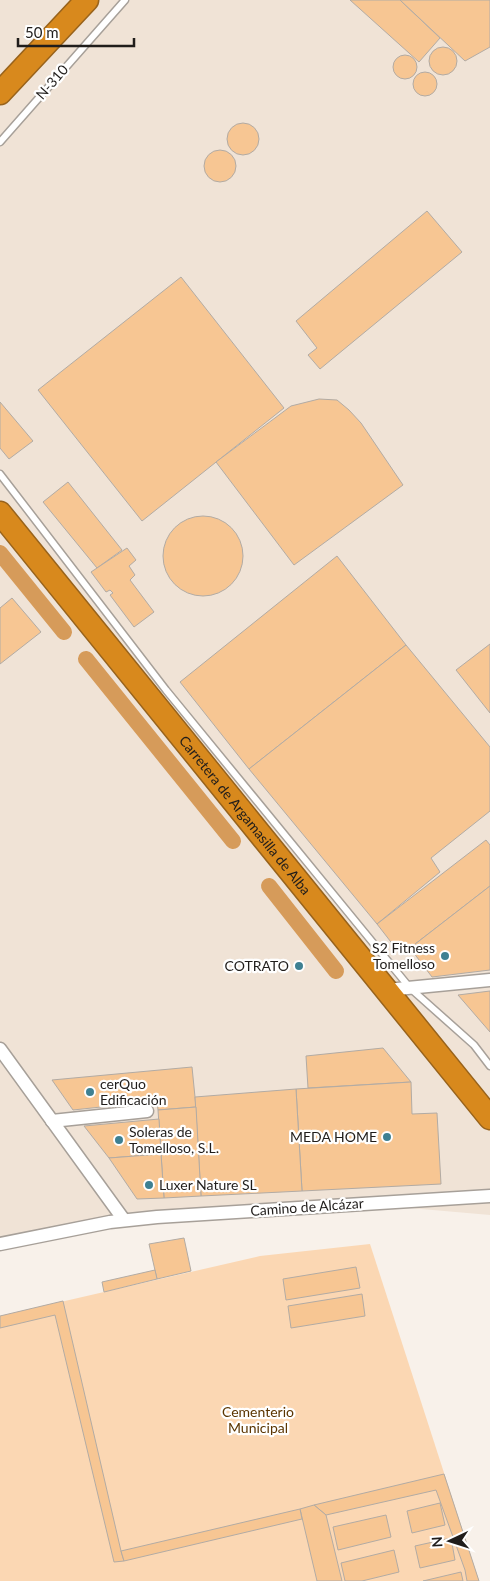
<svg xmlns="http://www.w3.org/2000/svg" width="490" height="1581" viewBox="0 0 490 1581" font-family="Lato,sans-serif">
	<rect width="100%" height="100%" fill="#f8f1ea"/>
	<path fill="#f0e3d6" d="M0,0H490V1215L364,1204L124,1220L0,1245Z"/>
	<path fill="#fbd7b3" d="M370,1244L479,1581H0V1316L260,1256Z"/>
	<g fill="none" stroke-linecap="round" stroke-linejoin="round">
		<g stroke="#d69b5a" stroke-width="16">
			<path d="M0,553L64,632"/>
			<path d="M86,659L233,841"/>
			<path d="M269,886L336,971"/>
		</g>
	</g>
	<g fill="#f7c693" stroke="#b2aba4">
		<path d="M350,0H400L440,38L419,62Z"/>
		<path d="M400,0H490V47L465,61Z"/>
		<circle cx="443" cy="61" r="14"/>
		<circle cx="405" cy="67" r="12"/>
		<circle cx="425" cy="84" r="12"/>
		<circle cx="243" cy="139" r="16"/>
		<circle cx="220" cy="166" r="16"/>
		<path d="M427,211L462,252L320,369L308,355L317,348L296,321Z"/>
		<path d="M181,277L284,408L142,521L38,390Z"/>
		<path d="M319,399L337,400L349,410L361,423L403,485L294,565L216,462L291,406Z"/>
		<path d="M0,402L33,441L9,459L0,448Z"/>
		<path d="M68,482L122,550L97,568L43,502Z"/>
		<circle cx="203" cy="556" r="40"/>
		<path d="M127,548L136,560L129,566L135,575L130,580L154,612L134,627L110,595L113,593L110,590L106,592L91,572Z"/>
		<path d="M337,556L406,645L249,769L180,682Z"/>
		<path d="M12,598L41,632L0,664V608Z"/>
		<path d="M490,644V713L456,670Z"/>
		<path d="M406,645L490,747V811L431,858L440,872L377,924L249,769Z"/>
		<path d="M486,840L490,845V886L401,955L377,924Z"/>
		<path d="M490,886V970L432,977L410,948Z"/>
		<path d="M490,991V1032L458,995Z"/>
		<path d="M383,1048L411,1082L308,1088L306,1056Z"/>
		<path d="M192,1067L196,1107L158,1110L157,1101L73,1110L52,1080Z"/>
		<path d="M411,1082L412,1114L437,1113L441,1184L302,1191L296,1089Z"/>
		<path d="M296,1089L302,1191L201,1196L195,1097Z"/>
		<path d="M196,1107L201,1196L164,1198L158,1110Z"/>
		<path d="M159,1119L161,1154L109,1158L84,1126Z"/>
		<path d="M161,1154L164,1198L137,1199L109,1158Z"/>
		<path d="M184,1238L191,1271L157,1279L149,1244Z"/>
		<path d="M356,1267L360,1288L286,1300L283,1279Z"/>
		<path d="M155,1270L157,1279L104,1292L102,1282Z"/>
		<path d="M362,1294L365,1316L291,1328L288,1306Z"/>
		<path d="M63,1301L121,1551L124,1561L114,1562L55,1315L0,1328V1316Z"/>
		<path d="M444,1474L479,1581H467L465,1570L436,1490L326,1515L314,1505Z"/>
		<path d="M440,1503L445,1525L412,1533L407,1511Z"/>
		<path d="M314,1505L326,1515L342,1581H317L300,1509Z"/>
		<path d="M300,1509L302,1519L124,1561L121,1551Z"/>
		<path d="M386,1515L391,1537L338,1550L333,1527Z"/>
		<path d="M451,1538L455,1560L420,1568L415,1546Z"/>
		<path d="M394,1550L399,1572L362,1581H345L341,1563Z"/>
		<path d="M461,1572L463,1581H423Z"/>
	</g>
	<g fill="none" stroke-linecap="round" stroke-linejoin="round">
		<g stroke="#a7a099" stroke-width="9">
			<g id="lane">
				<path d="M0,142L125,0"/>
				<path d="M0,474L166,690L410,988L474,1045L490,1066"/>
			</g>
		</g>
		<g stroke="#a7a099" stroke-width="15">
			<g id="street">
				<path d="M387,990L490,980"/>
				<path d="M0,1049L124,1220"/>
				<path d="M52,1121L147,1111"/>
				<path d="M0,1244L110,1222L157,1217L490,1196"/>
			</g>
		</g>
		<g stroke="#98631c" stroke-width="25">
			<g id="highway">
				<path d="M0,93L87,0"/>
				<path id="s1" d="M0,513L490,1118"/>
			</g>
		</g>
		<use href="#lane" stroke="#fff" stroke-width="6"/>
		<use href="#street" stroke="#fff" stroke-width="12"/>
		<use href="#highway" stroke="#d8891d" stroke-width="22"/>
	</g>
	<g fill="#3e8092" stroke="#fff" stroke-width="2">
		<circle cx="445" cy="956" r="5"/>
		<circle cx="299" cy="966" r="5"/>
		<circle cx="90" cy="1092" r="5"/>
		<circle cx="387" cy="1137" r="5"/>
		<circle cx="119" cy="1140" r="5"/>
		<circle cx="149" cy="1185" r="5"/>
	</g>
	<g text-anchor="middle" stroke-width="4.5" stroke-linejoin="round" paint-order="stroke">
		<g font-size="14" fill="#201d1b" stroke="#fff">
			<text transform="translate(52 82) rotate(-49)" y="5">N-310</text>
			<text dy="5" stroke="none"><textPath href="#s1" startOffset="389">Carretera de Argamasilla de Alba</textPath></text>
			<text transform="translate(307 1207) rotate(-4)" y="5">Camino de Alcázar</text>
		</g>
		<g font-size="14" fill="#201d1b" stroke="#fff" text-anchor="end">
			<text x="435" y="953">S2 Fitness<tspan x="435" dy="16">Tomelloso</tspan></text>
			<text x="289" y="971">COTRATO</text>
			<text x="100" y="1089" text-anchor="start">cerQuo<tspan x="100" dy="16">Edificación</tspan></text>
			<text x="129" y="1137" text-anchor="start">Soleras de<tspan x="129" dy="16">Tomelloso, S.L.</tspan></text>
			<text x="377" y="1142">MEDA HOME</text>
			<text x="159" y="1190" text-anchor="start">Luxer Nature SL</text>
		</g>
		<g font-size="14" fill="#5b3500" stroke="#fff">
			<text x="258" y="1417">Cementerio<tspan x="258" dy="16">Municipal</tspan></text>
		</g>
	</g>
	<g transform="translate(450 1541) rotate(266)" stroke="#ffffff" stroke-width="4" paint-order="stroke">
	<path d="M0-4L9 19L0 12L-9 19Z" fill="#201d1b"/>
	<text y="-8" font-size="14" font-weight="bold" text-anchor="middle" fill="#201d1b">N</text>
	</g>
	<path d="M18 38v8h116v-8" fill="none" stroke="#201d1b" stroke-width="2.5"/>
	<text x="25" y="38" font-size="15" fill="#201d1b" stroke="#ffffff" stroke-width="4" paint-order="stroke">50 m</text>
</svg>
